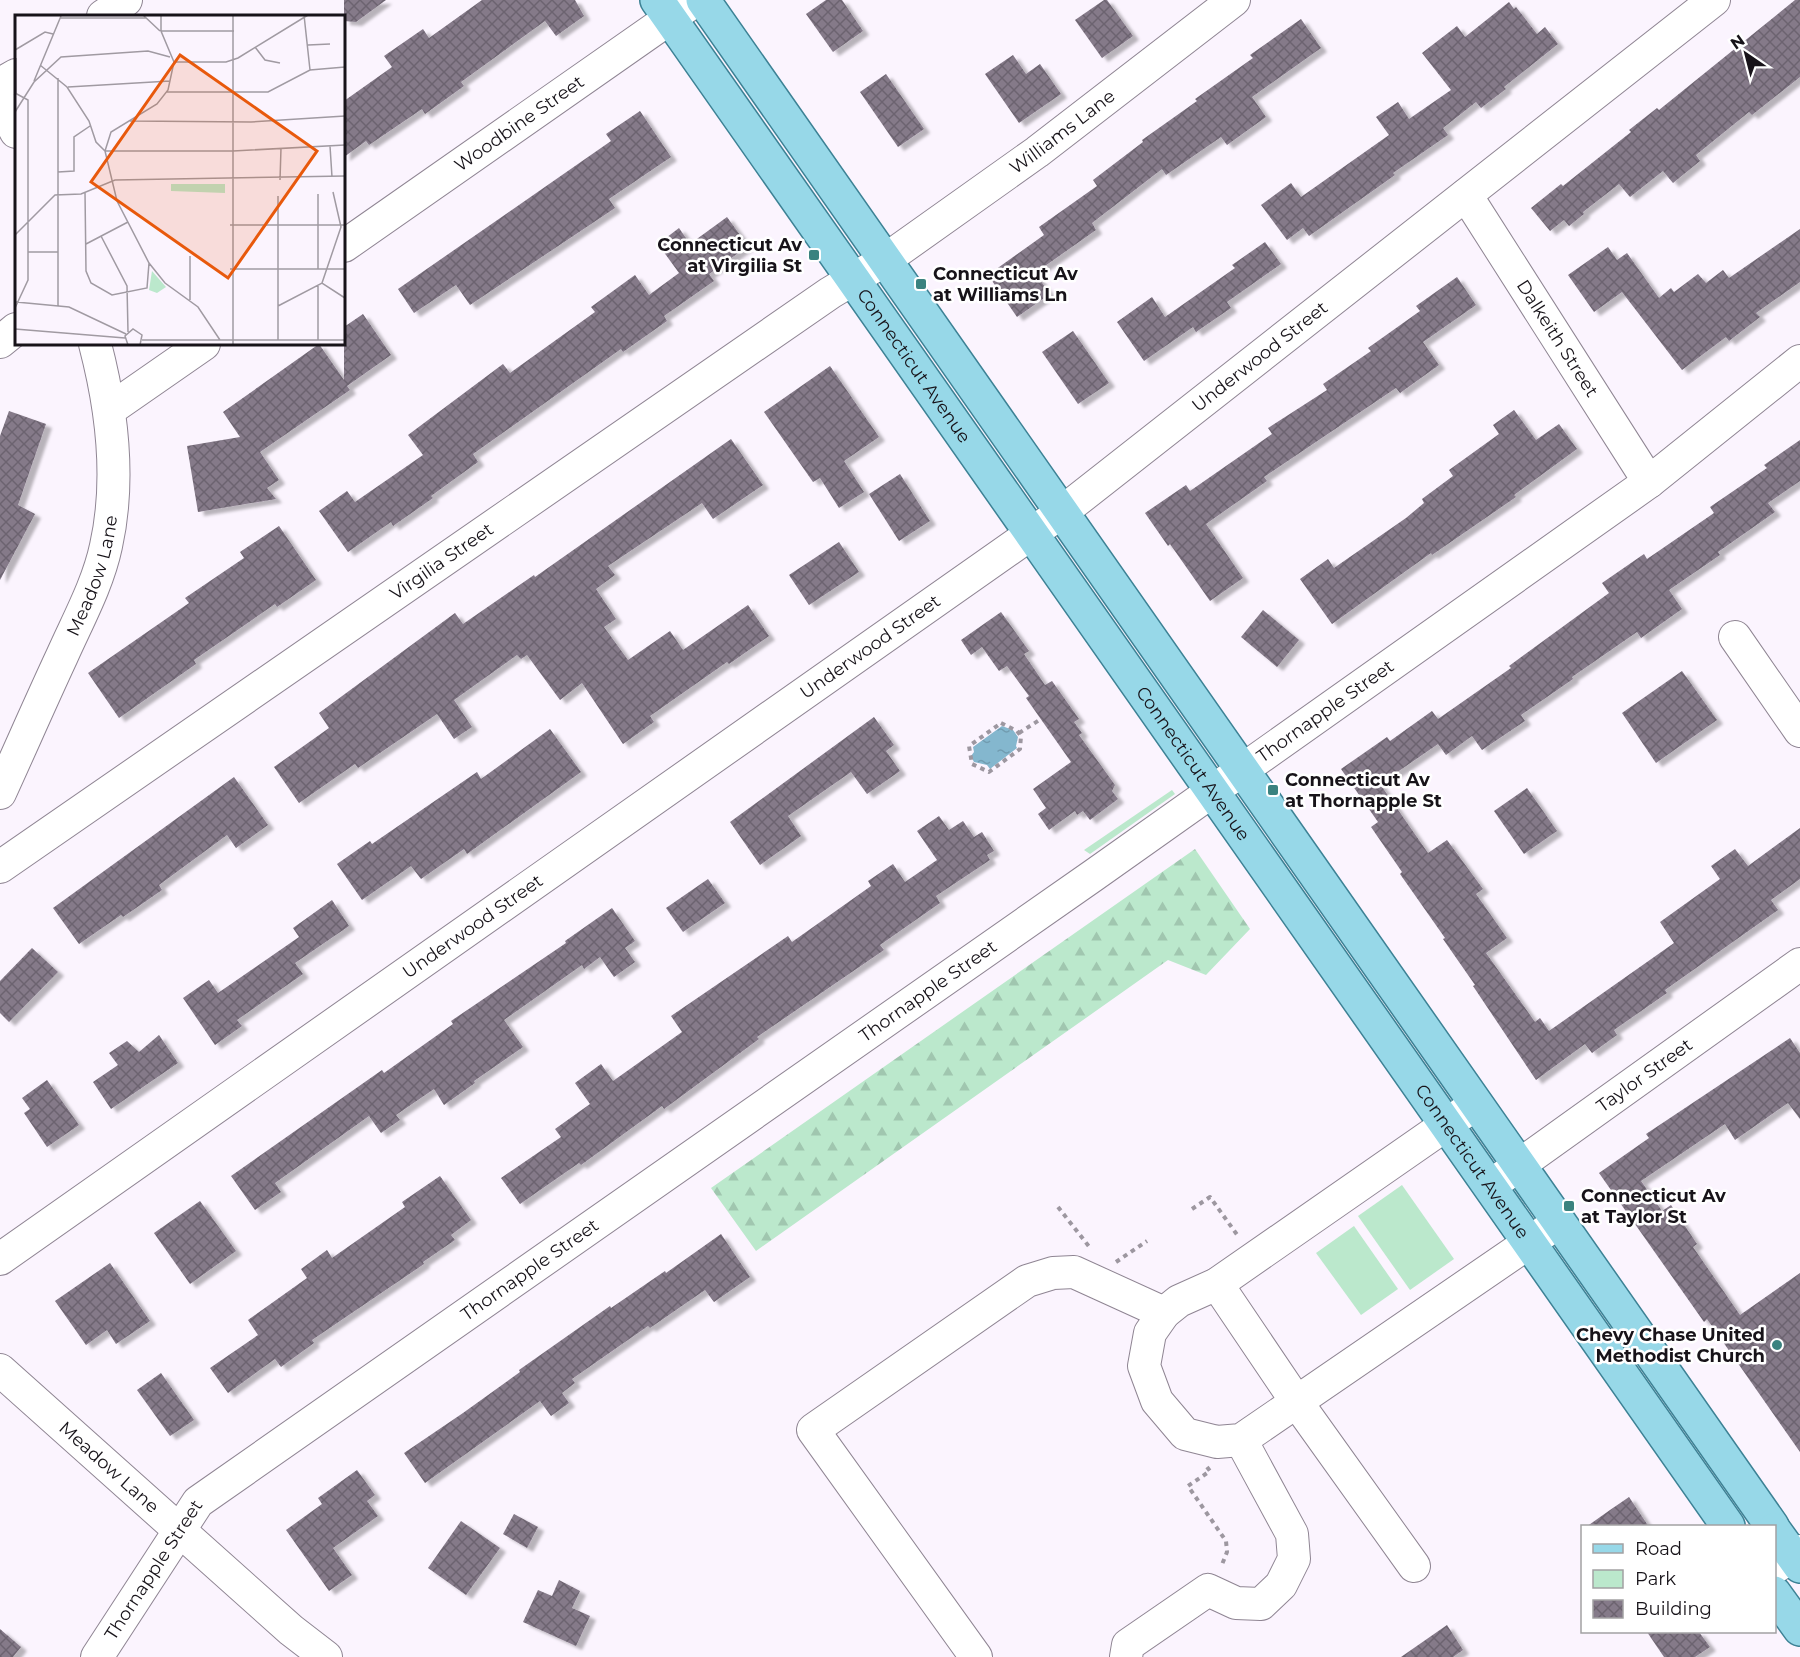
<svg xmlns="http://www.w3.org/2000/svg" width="1800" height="1657" viewBox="0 0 1800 1657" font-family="Montserrat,sans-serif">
	<defs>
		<pattern id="forest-firs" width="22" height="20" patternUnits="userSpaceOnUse" patternTransform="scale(1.5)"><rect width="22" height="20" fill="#bbe8cc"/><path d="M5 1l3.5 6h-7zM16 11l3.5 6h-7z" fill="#a0c6af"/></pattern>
		<pattern id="water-ripples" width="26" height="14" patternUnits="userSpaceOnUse" patternTransform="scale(1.5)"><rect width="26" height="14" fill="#84b7ce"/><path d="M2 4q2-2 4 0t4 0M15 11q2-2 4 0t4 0" fill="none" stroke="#719cb0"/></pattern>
		<pattern id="building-cross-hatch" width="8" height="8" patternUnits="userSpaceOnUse" patternTransform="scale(1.5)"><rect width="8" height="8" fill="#857a89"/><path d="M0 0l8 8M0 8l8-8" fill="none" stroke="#6c636f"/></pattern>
		<filter id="shadow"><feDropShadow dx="6" dy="4" stdDeviation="1.5" flood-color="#0004"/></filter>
	</defs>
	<rect width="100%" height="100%" fill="#fbf4fe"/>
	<g fill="#bbe8cc">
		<path d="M1172,790L1175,794L1090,854L1084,850Z"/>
		<path d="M1402,1185L1454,1259L1410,1290L1358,1216Z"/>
		<path d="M1354,1226L1398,1289L1361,1315L1316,1253Z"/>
	</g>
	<path fill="url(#forest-firs)" d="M1195,849L1250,929L1206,975L1168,960L756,1251L711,1188Z"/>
	<path fill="url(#water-ripples)" d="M1002,726L1013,730L1018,737L1016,746L1017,748L990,769L987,765L974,762L971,756L974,752L973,747Z"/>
	<g fill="url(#building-cross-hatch)" filter="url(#shadow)">
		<path d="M344,0H386L356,22L344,21Z"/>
		<path d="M482,0H575L584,16L556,36L545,21L461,82L464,86L425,114L422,109L369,145L366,141L344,157V101L392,67L384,56L423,29L429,38Z"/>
		<path d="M826,0H842L863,31L833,52L806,14Z"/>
		<path d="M1104,0H1107L1133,36L1102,58L1075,20Z"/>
		<path d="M1795,0H1800V77L1752,115L1749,112L1696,155L1700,161L1673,183L1663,171L1630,197L1619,184L1583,212L1584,214L1569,226L1564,220L1550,231L1531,208L1561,184L1563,186L1631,132L1629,130L1657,108L1659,110Z"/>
		<path d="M1509,2L1514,9L1516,7L1537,34L1545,27L1558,44L1504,87L1506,89L1481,108L1476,102L1443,128L1448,135L1393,173L1395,175L1309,236L1303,228L1287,240L1261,205L1291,183L1301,197L1389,135L1376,117L1398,102L1409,119L1451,90L1422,53L1457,26L1465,37Z"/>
		<path d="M1301,19L1321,48L1252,97L1266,117L1227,145L1221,137L1166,175L1162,169L1092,223L1096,230L1035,273L1050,294L1017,317L988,275L1044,235L1039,227L1097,186L1093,180L1143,142L1142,140L1197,101L1195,99L1253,58L1250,55Z"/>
		<path d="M1013,55L1026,74L1040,64L1061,94L1019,123L985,74Z"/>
		<path d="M886,74L924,129L898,147L860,92Z"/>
		<path d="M640,111L671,157L609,199L615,208L470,305L456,285L414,313L398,289L611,141L606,134Z"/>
		<path d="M727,217L748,246L709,274L714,281L664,316L667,321L623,352L621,349L473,454L478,462L431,496L433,498L393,526L391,522L348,552L319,511L347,491L355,502L423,455L408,435L503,364L510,373L595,312L591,307L635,275L649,295L679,273L658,244L679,228L690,244Z"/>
		<path d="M1800,229V282L1756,313L1760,317L1729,341L1726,337L1682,370L1622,292L1594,312L1568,275L1608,247L1617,260L1627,253L1659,298L1671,288L1674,292L1698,274L1706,283L1723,270L1729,278Z"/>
		<path d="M1265,242L1281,264L1227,302L1231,308L1196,332L1193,327L1144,361L1117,322L1152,297L1165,317L1235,268L1232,265Z"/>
		<path d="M1457,277L1476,305L1423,342L1439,365L1400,393L1396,388L1264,477L1267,481L1206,524L1243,578L1210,601L1170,544L1168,546L1145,513L1186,485L1190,491L1272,434L1268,428L1327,390L1323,384L1371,351L1368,348L1420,311L1416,306Z"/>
		<path d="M363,314L391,355L347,386L350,390L260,452L279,480L267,488L276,499L198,512L187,446L240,437L223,412L319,344L344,380V327Z"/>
		<path d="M1073,331L1109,383L1078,404L1042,352Z"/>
		<path d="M830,366L879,437L844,461L864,492L839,508L820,478L813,482L764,412Z"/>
		<path d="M1514,410L1536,440L1559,424L1577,449L1514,495L1516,497L1432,555L1431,553L1332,624L1300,579L1328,559L1334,568L1406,518L1424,503L1422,499L1453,476L1449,470L1499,434L1493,425Z"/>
		<path d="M9,411L46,424L18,505L35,514L0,580V436Z"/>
		<path d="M731,439L763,485L713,519L702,503L608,566L615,575L596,589L616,619L604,627L628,660L670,631L683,650L748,605L769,636L729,664L727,662L650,716L654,722L623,744L582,683L560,700L527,655L521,659L517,655L454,700L472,727L454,739L437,714L358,768L355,764L299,803L274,767L329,728L319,713L455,613L463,624L534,575L535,577Z"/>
		<path d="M1800,440V481L1768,503L1775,512L1718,552L1720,555L1669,590L1682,609L1641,638L1637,632L1572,677L1573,679L1521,715L1525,721L1482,750L1472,736L1446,755L1438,744L1380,784L1428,853L1447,840L1483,889L1476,894L1507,938L1486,953L1535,1022L1540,1018L1549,1031L1674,943L1660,922L1720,879L1711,866L1735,849L1748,866L1800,828V879L1771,900L1778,910L1665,990L1667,993L1614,1030L1617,1035L1592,1053L1585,1044L1536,1080L1473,986L1475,985L1443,939L1445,938L1400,874L1402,872L1371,827L1378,822L1341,769L1387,737L1390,741L1432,711L1438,719L1511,668L1509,666L1609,593L1602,583L1644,554L1647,559L1714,513L1710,507L1767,468L1764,465Z"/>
		<path d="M900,474L930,521L899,541L869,494Z"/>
		<path d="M279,526L316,580L277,607L275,604L194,660L196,664L119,718L88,673L189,603L185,598L244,558L240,552Z"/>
		<path d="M839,542L859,572L809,605L789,575Z"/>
		<path d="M1263,610L1299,640L1277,667L1241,637Z"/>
		<path d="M1001,612L1029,651L1024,654L1045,685L1052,681L1079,719L1074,722L1082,733L1079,735L1115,785L1112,791L1118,799L1090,820L1083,811L1077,815L1075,811L1049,830L1038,814L1046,808L1033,789L1071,762L1026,698L1029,696L1007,666L999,671L982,647L971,655L961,640Z"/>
		<path d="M1682,671L1717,720L1656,763L1622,713Z"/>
		<path d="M874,717L894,745L886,751L900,771L867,794L851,772L788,816L801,836L760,865L730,822Z"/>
		<path d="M550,729L581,772L467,854L464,849L421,879L411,866L362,900L337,864L370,841L372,844L477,772L481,779Z"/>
		<path d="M234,777L268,825L236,848L227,835L159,885L162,890L123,917L121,915L79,944L53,908Z"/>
		<path d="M1527,788L1557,831L1524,854L1494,811Z"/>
		<path d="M939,816L949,830L963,821L974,837L982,832L994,851L987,855L990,860L936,896L940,903L880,945L884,950L757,1037L759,1039L664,1109L662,1106L581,1165L579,1163L520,1204L501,1178L561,1137L555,1129L590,1104L575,1083L601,1064L613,1081L682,1032L671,1016L788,936L792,942L871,886L868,881L893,864L905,882L937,860L917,831Z"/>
		<path d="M708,879L725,903L683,932L666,908Z"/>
		<path d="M332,900L349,926L295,963L303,974L237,1020L242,1026L215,1045L183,998L209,980L218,993L299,937L293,928Z"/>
		<path d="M612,908L635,941L625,948L635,962L614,977L600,957L584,969L582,965L504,1020L523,1047L474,1081L475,1083L444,1105L434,1089L396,1115L400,1120L381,1133L369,1116L275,1183L281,1192L255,1210L231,1176L382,1070L384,1073L453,1024L451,1021L566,943L565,941Z"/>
		<path d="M32,948L58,972L9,1022L0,1013V981Z"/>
		<path d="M159,1035L178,1063L111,1109L93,1082L118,1065L109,1053L127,1041L139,1052Z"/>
		<path d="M1790,1038L1800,1053V1119L1788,1103L1735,1140L1725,1124L1641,1181L1662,1211L1671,1205L1697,1244L1693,1247L1740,1315L1800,1273V1452L1707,1319L1704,1322L1599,1173L1649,1138L1646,1134Z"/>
		<path d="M47,1080L79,1125L47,1147L24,1113L30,1109L22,1098Z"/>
		<path d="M440,1176L471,1220L451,1235L455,1240L423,1262L424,1264L312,1340L314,1343L281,1367L275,1359L228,1393L210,1368L258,1335L248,1320L307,1278L301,1269L327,1250L332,1258L405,1207L402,1202Z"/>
		<path d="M200,1201L236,1251L190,1284L154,1233Z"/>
		<path d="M721,1234L750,1277L714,1302L705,1290L650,1328L648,1326L572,1379L575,1383L562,1393L569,1403L551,1416L540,1401L425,1483L404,1453L463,1413L520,1372L519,1370L610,1306L611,1308L665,1271L666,1273Z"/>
		<path d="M110,1263L150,1321L116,1344L107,1330L86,1345L55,1301Z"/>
		<path d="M161,1373L194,1420L170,1436L137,1390Z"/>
		<path d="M357,1470L375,1495L367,1501L378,1516L333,1548L352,1575L329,1591L286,1530L322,1504L318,1498Z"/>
		<path d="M1629,1497L1649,1527H1586L1610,1510Z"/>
		<path d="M514,1514L538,1527L527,1548L503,1534Z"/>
		<path d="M461,1521L500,1548L466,1595L428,1568Z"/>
		<path d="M559,1580L580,1591L572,1608L590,1616L576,1646L523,1622L538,1590L552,1596Z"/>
		<path d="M1447,1625L1463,1650L1453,1657H1401Z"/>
		<path d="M0,1629L21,1647L13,1657H0Z"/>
		<path d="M1647,1632H1699L1710,1647L1695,1657H1664Z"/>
	</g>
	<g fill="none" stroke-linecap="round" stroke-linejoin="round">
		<g stroke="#8f8593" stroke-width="34">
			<g id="minor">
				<path d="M103,16L126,0"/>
				<path d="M0,84L16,75"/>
				<path d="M0,103L16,132"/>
				<path id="s1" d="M1466,195L1649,482"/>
				<path id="s2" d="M344,246L696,0"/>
				<path d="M0,342L16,329"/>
				<path d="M109,410L204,344"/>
				<path d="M1735,637L1800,731"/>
				<path id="s3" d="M0,793C21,747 41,701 62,656C78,620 98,584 106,546C121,479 112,409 95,344"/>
				<path id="s4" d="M0,867L830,293L885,260L1037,152L1234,0"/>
				<path d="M1476,1104L1217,1284L1179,1301L1164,1313L1150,1333L1144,1366L1157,1401L1185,1434L1217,1442L1241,1440L1559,1222"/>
				<path id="s5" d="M1490,1186L1800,964"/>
				<path id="s6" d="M0,1259L1062,512L1714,0"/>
				<path d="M1217,1284L1296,1401L1414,1566"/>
				<path id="s7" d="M0,1370L291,1630L326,1657"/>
				<path d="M1774,1568L1800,1551"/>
				<path id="s8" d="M97,1657L198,1502L1094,875L1649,482L1800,361"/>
				<path d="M976,1657L813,1430L1027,1281L1053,1273L1074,1272L1164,1313"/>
				<path d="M1126,1657L1128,1645L1208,1590L1236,1603L1261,1604L1281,1585L1294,1559L1292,1534L1241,1440"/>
			</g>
		</g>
		<g stroke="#3d8295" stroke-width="36">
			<g id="major">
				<path id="s9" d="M657,0L1728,1526"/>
				<path d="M703,0L1772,1526"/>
				<path d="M1774,1530L1800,1566"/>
				<path d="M1774,1593L1800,1629"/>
			</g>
		</g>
		<g stroke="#9d97a0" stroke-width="4" stroke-dasharray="4.5 4.5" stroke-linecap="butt">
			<path d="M1001,723L1017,731L1021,736L1020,749L989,772L972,764L969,746Z"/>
			<path d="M1019,733L1041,719"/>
			<path d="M1058,1207L1091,1249"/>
			<path d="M1192,1209L1210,1197L1238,1236"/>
			<path d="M1116,1262L1147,1241"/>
			<path d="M1207,1467L1210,1471L1188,1486L1226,1541L1227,1552L1221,1567"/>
		</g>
		<use href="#minor" stroke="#fff" stroke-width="32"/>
		<use href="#major" stroke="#97d8e8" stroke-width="33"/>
	</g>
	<g fill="#3a827f" stroke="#fff" stroke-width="2">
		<rect x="808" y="249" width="12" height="12" rx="3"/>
		<rect x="915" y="278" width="12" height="12" rx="3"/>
		<rect x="1267" y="784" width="12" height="12" rx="3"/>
		<rect x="1563" y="1200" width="12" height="12" rx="3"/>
		<circle cx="1777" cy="1345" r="6"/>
	</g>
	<g text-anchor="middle" stroke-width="5" stroke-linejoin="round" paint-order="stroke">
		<g font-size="18" fill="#171319" stroke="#fff">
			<text dy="6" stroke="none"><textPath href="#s2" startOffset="214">Woodbine Street</textPath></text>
			<text dy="6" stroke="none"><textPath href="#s4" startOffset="1292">Williams Lane</textPath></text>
			<text dy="6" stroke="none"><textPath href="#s1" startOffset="170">Dalkeith Street</textPath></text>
			<text dy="6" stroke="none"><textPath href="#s6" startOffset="1550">Underwood Street</textPath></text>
			<text dy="6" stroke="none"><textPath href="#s9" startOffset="447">Connecticut Avenue</textPath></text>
			<text dy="6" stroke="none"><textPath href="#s4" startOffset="537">Virgilia Street</textPath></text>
			<text dy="6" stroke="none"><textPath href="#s3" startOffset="237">Meadow Lane</textPath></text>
			<text dy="6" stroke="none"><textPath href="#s6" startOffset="1064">Underwood Street</textPath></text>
			<text dy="6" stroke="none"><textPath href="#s8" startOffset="1562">Thornapple Street</textPath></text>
			<text dy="6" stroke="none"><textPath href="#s9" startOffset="933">Connecticut Avenue</textPath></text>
			<text dy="6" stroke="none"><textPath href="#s6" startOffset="578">Underwood Street</textPath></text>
			<text dy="6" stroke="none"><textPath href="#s8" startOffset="1076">Thornapple Street</textPath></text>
			<text dy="6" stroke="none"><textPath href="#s5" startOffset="190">Taylor Street</textPath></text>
			<text dy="6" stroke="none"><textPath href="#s9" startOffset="1419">Connecticut Avenue</textPath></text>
			<text dy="6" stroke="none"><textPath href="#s8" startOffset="590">Thornapple Street</textPath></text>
			<text dy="6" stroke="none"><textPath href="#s7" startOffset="146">Meadow Lane</textPath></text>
			<text dy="6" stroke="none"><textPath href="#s8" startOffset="104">Thornapple Street</textPath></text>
		</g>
		<g font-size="18" font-weight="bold" fill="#171319" stroke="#fff" text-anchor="start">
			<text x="802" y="251" text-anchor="end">Connecticut Av<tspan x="802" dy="21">at Virgilia St</tspan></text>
			<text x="933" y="280">Connecticut Av<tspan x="933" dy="21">at Williams Ln</tspan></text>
			<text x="1285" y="786">Connecticut Av<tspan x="1285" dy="21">at Thornapple St</tspan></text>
			<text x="1581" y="1202">Connecticut Av<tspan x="1581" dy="21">at Taylor St</tspan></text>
			<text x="1765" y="1341" text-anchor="end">Chevy Chase United<tspan x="1765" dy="21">Methodist Church</tspan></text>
		</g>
	</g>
	<g transform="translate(15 15)">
		<rect width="330" height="330" fill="#fbf4fe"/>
		<path d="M137,256L151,272L142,278L134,275Z" fill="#bbe8cc"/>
		<path d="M156,169H210V178L156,176Z" fill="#bbe8cc"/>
		<path fill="none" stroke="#a09aa2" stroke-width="1.5" d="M128,0L145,16M146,0V16L159,47L153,75L142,89L96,117L90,136L102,186L134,248L150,268L183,292L205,325M289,0L295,55M45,3H131M146,16H219M293,30L315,29M240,32L250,45L265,48M0,35L30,17L38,19M1,43V78M159,47H211L223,43L293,0M25,50L52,72L74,106L81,127L90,136H218L330,130M43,63V291M19,66L46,1M53,72L155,66M151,77H253L295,55L330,52M0,78L13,85V265L0,293M0,97L19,67L46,42L133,36L155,42M115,106L236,107L330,101M315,131L317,162M43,157L59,156V122L75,111M265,165L266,133M70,177L71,256L76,268L97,280L132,273L134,248M215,210H330M0,220L40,180L66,179L100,165L330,161M86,221L112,271L113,317M71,229L113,207M13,237H43M175,241V285M215,254H330M303,254V179M307,268L326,212L318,177M303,270V325M1,287L54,292L111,319M263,291L307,268L330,283M0,314L110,323M127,325H330M263,325V181M113,330L110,321L118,314L127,320L125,330M218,330V0"/>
		<path fill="#e8590c" fill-opacity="0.15" stroke="#e8590c" stroke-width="3" d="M165,40L302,136L213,263L76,167Z"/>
		<rect width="330" height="330" fill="none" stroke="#171319" stroke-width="3"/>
	</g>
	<rect x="1581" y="1525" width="195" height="108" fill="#ffffff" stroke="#a2a1a3" stroke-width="1.5"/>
	<rect x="1593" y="1544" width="30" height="9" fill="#97d8e8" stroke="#a2a1a3" stroke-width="1.5"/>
	<text x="1635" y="1555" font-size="18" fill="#171319">Road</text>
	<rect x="1593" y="1570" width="30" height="18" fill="#bbe8cc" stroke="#a2a1a3" stroke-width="1.5"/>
	<text x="1635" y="1585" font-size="18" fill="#171319">Park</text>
	<rect x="1593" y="1600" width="30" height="18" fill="url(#building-cross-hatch)" stroke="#a2a1a3" stroke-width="1.5"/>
	<text x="1635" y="1615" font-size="18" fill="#171319">Building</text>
	<g transform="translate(1746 54) rotate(325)" stroke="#ffffff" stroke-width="4.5" paint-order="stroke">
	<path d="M0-4.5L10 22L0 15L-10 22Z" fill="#171319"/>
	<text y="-9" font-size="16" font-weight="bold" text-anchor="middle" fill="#171319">N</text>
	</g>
</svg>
